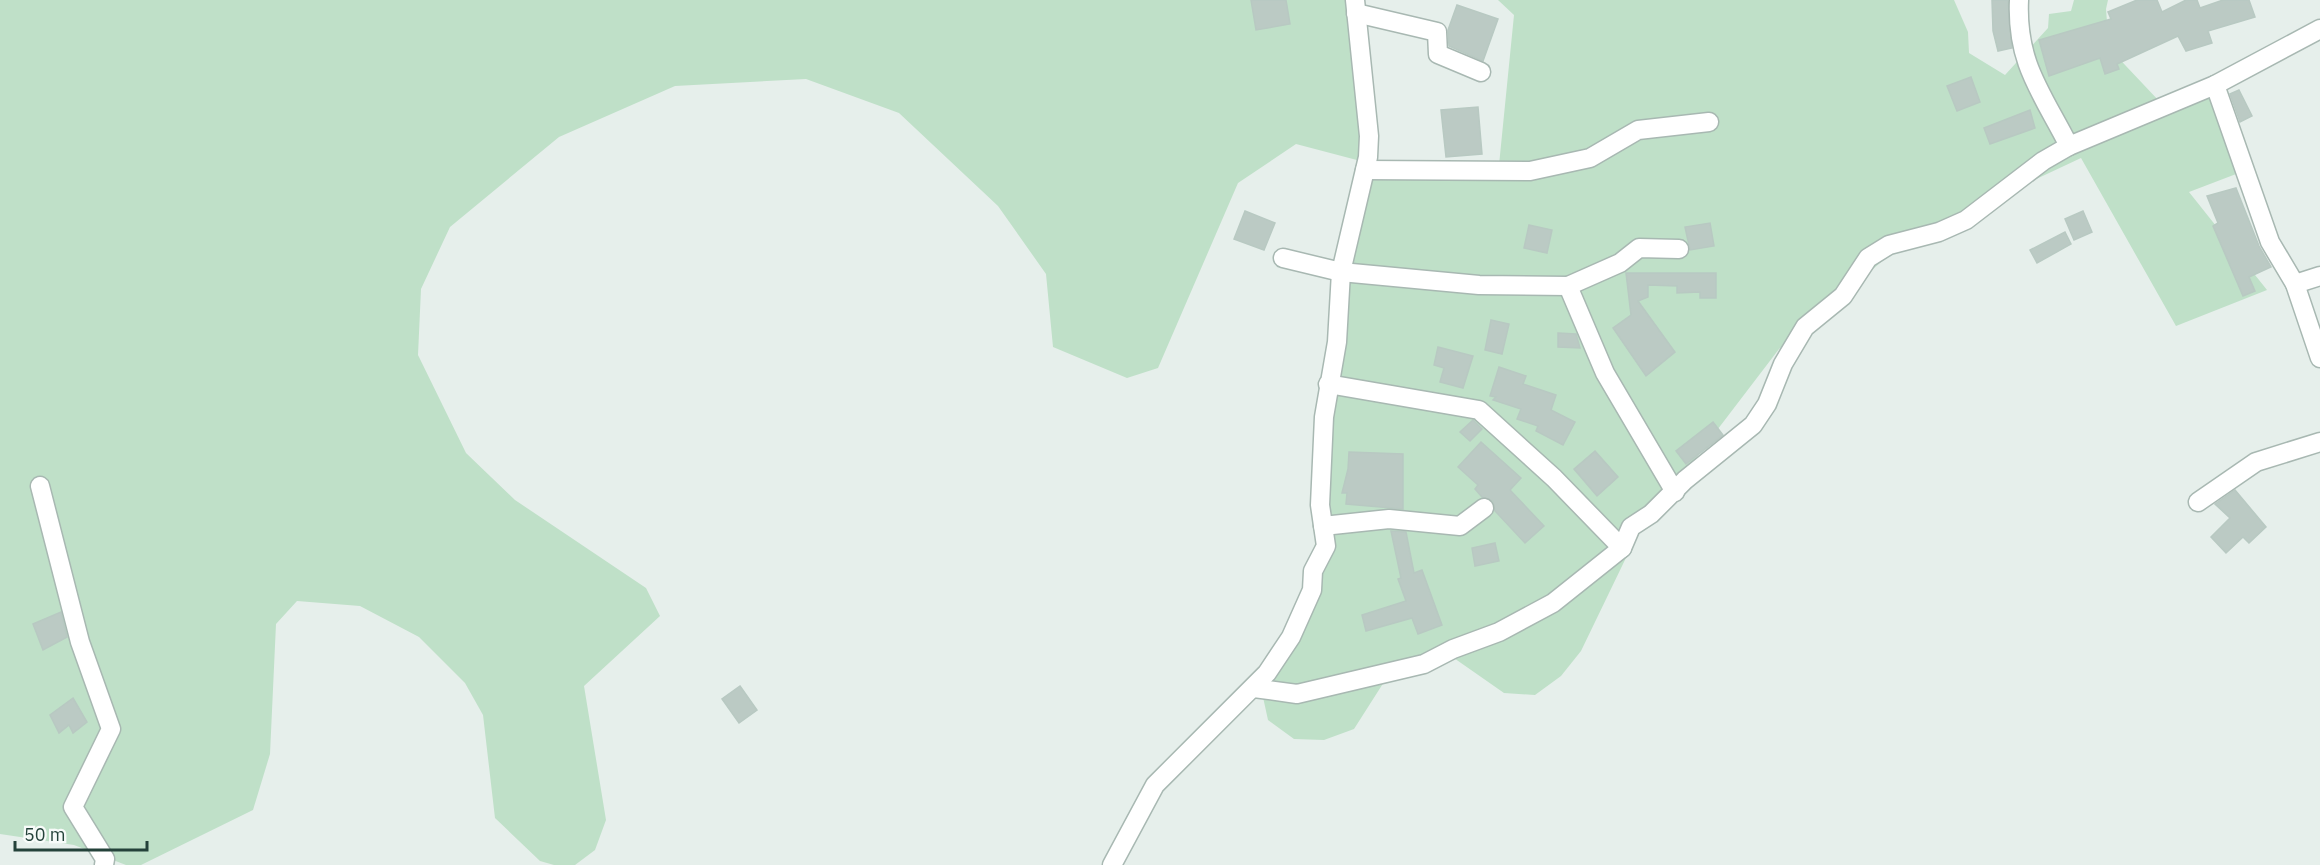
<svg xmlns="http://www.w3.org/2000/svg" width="2320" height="865" viewBox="0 0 2320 865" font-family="'IBM Plex Sans',sans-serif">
	<rect width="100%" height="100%" fill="#e6efeb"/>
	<path fill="#bfe0c8" d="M0,0H1363L1378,137L1372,164L1499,165L1514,15L1498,0H1954L1968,32L1969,53L2005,75L2048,28L2049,14L2071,11L2074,0H2108L2106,9L2109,48L2160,102L2208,85L2244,171L2189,192L2267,290L2176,326L2081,158L1907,240L1779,349L1637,535L1581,651L1561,676L1535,695L1504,693L1451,656L1420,655L1391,671L1354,729L1324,740L1294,739L1268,720L1261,688L1309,576L1320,517L1328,344L1372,164L1296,144L1238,183L1158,368L1127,378L1053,347L1046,274L998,206L899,113L806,79L675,86L559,137L450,227L421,289L418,355L466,453L515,500L646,588L660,616L584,686L606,820L595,850L575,865H554L540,861L495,818L483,715L465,683L419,637L360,606L297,601L276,624L270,754L253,810L141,865H126L74,845L0,834Z"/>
	<g fill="#bbcac4" stroke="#b8c9c2" stroke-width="1.5">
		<path d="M1251,0H1286L1290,24L1256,30Z"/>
		<path d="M1992,0H2008L2012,48L1998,51L1993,31Z"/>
		<path d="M2137,0H2157L2162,12L2186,0H2197L2200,8L2223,0H2249L2255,17L2208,31L2212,43L2186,51L2178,36L2117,64L2119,69L2105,74L2100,58L2049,76L2039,40L2111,19L2108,12Z"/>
		<path d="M1457,5L1498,19L1483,61L1449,46L1448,30Z"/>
		<path d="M1971,77L1980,102L1957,111L1947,86Z"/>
		<path d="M2239,90L2252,116L2240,122L2230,94Z"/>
		<path d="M1478,107L1482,154L1446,157L1441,110Z"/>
		<path d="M2030,110L2035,128L1990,144L1984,128Z"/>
		<path d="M2236,188L2259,246L2271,267L2249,277L2255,291L2243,296L2213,226L2218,223L2207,196Z"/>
		<path d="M1245,211L1275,223L1264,250L1234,239Z"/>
		<path d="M2083,211L2092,232L2074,240L2065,219Z"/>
		<path d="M1710,223L1714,246L1690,250L1685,227Z"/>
		<path d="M1529,225L1552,230L1547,253L1524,248Z"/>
		<path d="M2065,232L2071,244L2037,263L2030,250Z"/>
		<path d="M1626,273H1716V298H1700V292L1677,293V286L1648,285V297L1638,301L1675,352L1646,376L1613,328L1631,315Z"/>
		<path d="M1491,320L1509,324L1502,354L1485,350Z"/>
		<path d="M1558,333L1576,334L1580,348L1558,347Z"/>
		<path d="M1438,347L1473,356L1463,388L1440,382L1444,368L1434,365Z"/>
		<path d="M1499,367L1526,376L1523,384L1556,395L1551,410L1575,422L1563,445L1536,431L1538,426L1517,419L1521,409L1493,400L1496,397L1490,396Z"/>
		<path d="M1473,420L1482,429L1470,441L1460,432Z"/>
		<path d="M1713,422L1723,435L1686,464L1676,451Z"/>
		<path d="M1481,442L1521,478L1510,490L1544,526L1525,543L1495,511L1493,501L1482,497L1475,489L1478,485L1458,467Z"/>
		<path d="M1595,451L1618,477L1597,496L1574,469Z"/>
		<path d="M1349,452L1403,454V509L1346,504L1347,493H1342L1348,469Z"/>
		<path d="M2235,490L2266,527L2249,543L2243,537L2226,553L2211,537L2230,518L2215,504Z"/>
		<path d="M1391,531L1406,532L1414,573L1422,570L1442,625L1418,634L1412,618L1366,631L1362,615L1406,601L1398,579L1401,578Z"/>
		<path d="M1495,543L1499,561L1475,566L1472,548Z"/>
		<path d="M61,612L67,637L43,650L33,624Z"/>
		<path d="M740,686L757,710L739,723L722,699Z"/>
		<path d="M73,698L87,722L73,733L69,725L59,733L50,715Z"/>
	</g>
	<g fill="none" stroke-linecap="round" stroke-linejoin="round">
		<g stroke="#a8b8b2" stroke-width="21">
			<g id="minor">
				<path d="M2019,0C2016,63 2042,93 2069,146L2215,85L2270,242L2295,284L2320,358"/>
				<path d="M1356,13L1437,32L1438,54L1481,72"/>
				<path d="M2215,85L2320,29"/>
				<path d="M1365,170L1530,171L1590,158L1638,130L1709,122"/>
				<path d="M1283,258L1341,272L1479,285L1568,286L1620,263L1639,248L1679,249"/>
				<path d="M2295,284L2320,276"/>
				<path d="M1568,286L1605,373L1675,492"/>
				<path d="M1328,384L1479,410L1554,478L1622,548"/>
				<path d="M40,486L80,642L111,729L73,807L105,859L104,865"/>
				<path d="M2198,502L2256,462L2320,442"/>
				<path d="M1323,526L1389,519L1460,526L1484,508"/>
				<path d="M1254,688L1297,694L1424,664L1453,649L1499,632L1553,603L1622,548L1631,527L1651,514L1685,480L1753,425L1767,404L1783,364L1805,327L1843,296L1868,258L1889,245L1939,232L1966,220L2043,161L2069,146"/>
				<path d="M1112,865L1155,785L1267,673L1291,637L1312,590L1313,571L1326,546L1320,505L1324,417L1337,342L1341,272L1368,157L1369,136L1355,0"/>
			</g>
		</g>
		<use href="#minor" stroke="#fff" stroke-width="18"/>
	</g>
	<path d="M15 841v9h132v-9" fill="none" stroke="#24423a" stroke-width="3"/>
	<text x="24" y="841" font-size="18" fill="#24423a" stroke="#f7fbf9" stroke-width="4.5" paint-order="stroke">50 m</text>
</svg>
